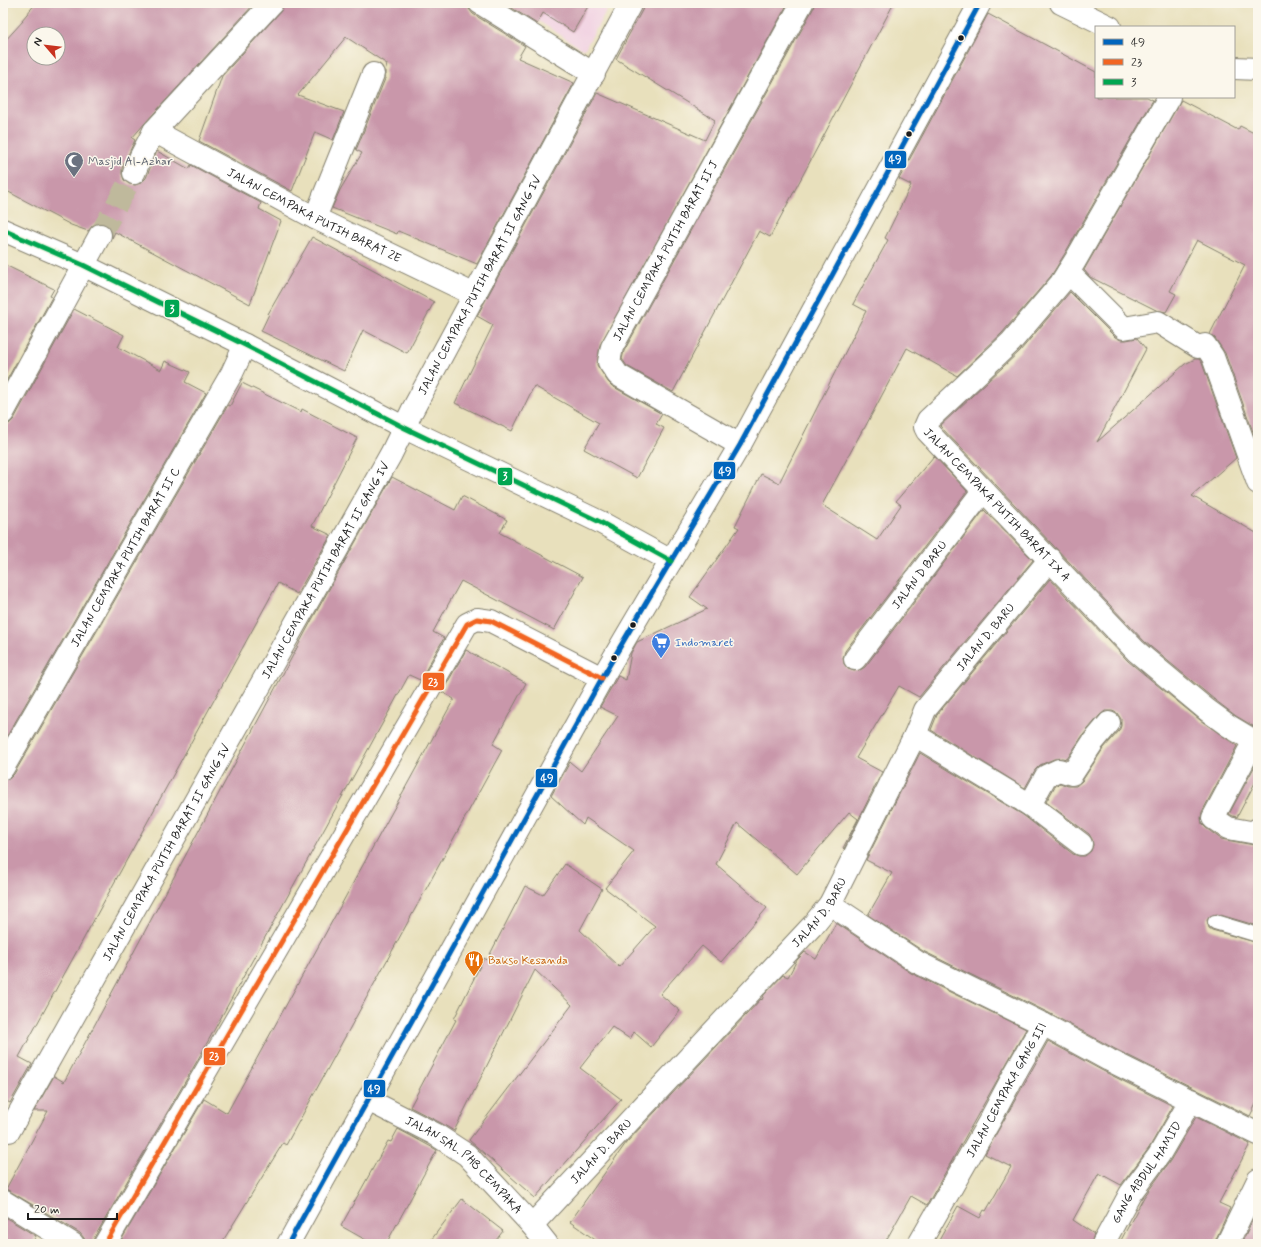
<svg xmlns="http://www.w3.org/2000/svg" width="1261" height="1247" viewBox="0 0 1261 1247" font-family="Mynerve,sans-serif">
	<rect width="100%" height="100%" fill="#fbf7ec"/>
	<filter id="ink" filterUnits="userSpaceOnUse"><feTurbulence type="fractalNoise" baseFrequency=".025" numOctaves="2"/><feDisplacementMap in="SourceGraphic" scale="8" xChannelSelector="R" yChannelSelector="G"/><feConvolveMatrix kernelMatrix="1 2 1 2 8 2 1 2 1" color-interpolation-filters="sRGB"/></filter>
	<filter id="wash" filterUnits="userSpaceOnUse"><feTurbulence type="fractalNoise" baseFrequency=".012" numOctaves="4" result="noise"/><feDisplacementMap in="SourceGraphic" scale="16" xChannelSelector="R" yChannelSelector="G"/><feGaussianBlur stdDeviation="0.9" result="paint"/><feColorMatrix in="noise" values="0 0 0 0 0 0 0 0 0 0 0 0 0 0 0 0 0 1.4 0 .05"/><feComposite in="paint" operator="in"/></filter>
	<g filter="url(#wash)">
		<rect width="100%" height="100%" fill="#e8e0bc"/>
		<path fill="#f1d0e2" d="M510,3H611L584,50Z"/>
		<g id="blocks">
			<g fill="#c997aa" fill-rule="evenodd">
				<path d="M36,3H255L145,123L132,138L135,140L122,168V174L124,180L129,184L135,185L141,183L146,178L157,151L189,169L191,165L261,203L259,209L281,221L250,304L115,232L112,238V234L111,229L106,224L99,223L94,224L88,231L71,225L3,189V43L23,21L22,20ZM34,34H58V58H34Z"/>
				<path d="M284,3H468L469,9L473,14L525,46L518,58L574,83L477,264L398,231L397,234L332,208L340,190L362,153L356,150L385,79V71L387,64L346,37L298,95L344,112L333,140L315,132L292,191L199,141L222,76L281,11Z"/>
				<path d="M504,3H590L573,32L543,13L537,24Z"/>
				<path d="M646,3H788L600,345L597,365L608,382L612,386L662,414L656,424L664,428L637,478L584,449L599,423L534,386L512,431L455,403L493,325L477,316L597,93L705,140L715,120L616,59Z"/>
				<path d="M814,3H894L770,237L759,231L673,392L627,366L622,359L624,351L813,9Z"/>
				<path d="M988,14L1096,72V97H1147L1153,100L1064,255L1051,276L1002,333L957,376L907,348L864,429H863L822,505L877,540L901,505L896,501L934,456L967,491L845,651L843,658L844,664L848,669L854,671L860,670L865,667L984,510L1033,560L919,697L899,686L856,758L882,772L844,849L843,848L858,819L849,812L797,874L737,823L716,864L767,908L721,962L702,946L660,994L680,1011L651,1047L634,1032L630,1039L612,1027L580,1068L621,1099L535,1198L469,1140L572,1005L535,970L454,1131L441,1123L410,1107L456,1020L454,1019L484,958L487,960L525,886L543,895L565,864L602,889L580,930L619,967L655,926L605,888L634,851L586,818L583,825L551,796L570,762L581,771L618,716L600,707L618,676L626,680L631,653L637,642L707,609L690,597L739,528L735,526L761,474L779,483L866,311L853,304L888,240L885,238L911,185L899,179Z"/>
				<path d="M1181,100L1238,130L1240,126L1258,135V446L1225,353L1215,338L1210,334L1245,265L1197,240L1170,291L1176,294L1166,312L1156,310L1090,277L1084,270Z"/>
				<path d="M312,237L434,302L407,353L363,330L344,371L261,331L269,314H268Z"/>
				<path d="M3,264L54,289L50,296L52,297L3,387Z"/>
				<path d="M1070,292L1115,337L1121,340H1126L1137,338L1146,349L1097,442L1185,364L1195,359H1199L1202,363L1236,458L1192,496L1258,534V729L1236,716L1215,700L1145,642L940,426L1020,351Z"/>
				<path d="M74,309L124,335L118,347L161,370L165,361L190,372L185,382L206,393L3,743V425L9,424L14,419Z"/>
				<path d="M242,383L301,412L302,409L357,438L312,526L331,535L297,594L278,583L19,1057L32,1064L10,1103L3,1099V780L9,779L14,774L228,405L230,406Z"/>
				<path d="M392,477L455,510L462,496L507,520L500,533L583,577L554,630L461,581L433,632L444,638L420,680L409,675L196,1063L94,1238L93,1244H86L84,1238L80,1233L6,1189L48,1111H34L54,1076L64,1082L314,616Z"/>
				<path d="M1050,579L1128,661L1200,720L1237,746L1202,812L1201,818L1202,824L1206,828L1221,839L1254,845H1258V926L1217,914L1210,916L1207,920L1209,928L1212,930L1258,943V1100L1250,1116L1115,1049L1049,1013L923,951L868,915L892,873L866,860L920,753L1023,815L1073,854L1079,856H1085L1091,851L1093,845L1092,839L1089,834L1046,802L1055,786L1060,783L1068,786H1076L1082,781L1103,749L1119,731L1121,726V719L1117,713L1112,711H1105L1100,715L1083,735L1067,759L1062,758L1054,759L1040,765L1035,770L1025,788L931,730L937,715Z"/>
				<path d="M466,650L526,683L493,744L502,750L286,1145L283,1143L221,1244H119L204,1099L227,1113L454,699L442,692Z"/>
				<path d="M1258,760V777L1237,817L1233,816L1229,814Z"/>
				<path d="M836,923L911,973L1026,1029L927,1205L911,1196L884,1244H601L570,1222L626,1143L761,999L762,1000L764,995L783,975L788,977L797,960L805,952L816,959Z"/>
				<path d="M1048,1041L1103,1071L1173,1106L1149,1148L1121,1185L1099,1173L1073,1220L1094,1234L1091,1244H937L958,1206L980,1218L984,1210L986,1211L1011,1167L985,1154Z"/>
				<path d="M1196,1117L1250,1144L1219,1203L1230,1208L1216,1239L1215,1244H1119L1144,1197L1170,1161Z"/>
				<path d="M398,1129L437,1150L386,1244H373L341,1226L388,1141L391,1142Z"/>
				<path d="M462,1199L503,1231L493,1244H428Z"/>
				<path d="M3,1216L36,1236L32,1244H3Z"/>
				<path d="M1253,1219L1258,1221V1244H1241Z"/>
			</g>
		</g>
	</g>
	<g filter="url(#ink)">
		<use href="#blocks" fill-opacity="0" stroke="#827e6c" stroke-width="1"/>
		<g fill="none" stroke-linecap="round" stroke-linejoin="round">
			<path stroke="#bfb99c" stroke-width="22" stroke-dasharray="22 11" stroke-linecap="butt" d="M100,235L134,173"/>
			<g stroke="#827e6c" stroke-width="16">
				<path id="service" d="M1215,922L1258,935"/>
			</g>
			<g stroke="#827e6c" stroke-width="24">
				<g id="minor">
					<path d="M480,3L594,74"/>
					<path d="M1061,3L1110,27"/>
					<path d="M1234,68L1258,69"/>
					<path id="s1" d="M1169,97L1075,261L1061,283L1011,342L928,420L925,427L927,431L1136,651L1207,710L1229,726L1254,741L1213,818L1228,828L1256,833L1258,829"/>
					<path id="s2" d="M154,131L315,218L475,295"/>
					<path d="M134,173L141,156L154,131L272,3"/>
					<path d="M315,218L373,74"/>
					<path d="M3,230L83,265L245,345L405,428L600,522L671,561"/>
					<path d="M1068,272L1124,328L1158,322L1198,347L1205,345L1213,357L1258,483"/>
					<path d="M3,413L100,235"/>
					<path id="s3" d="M740,445L618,375L609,362L612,347L802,3"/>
					<path id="s4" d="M855,659L983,491"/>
					<path d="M915,735L1030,805L1081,844"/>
					<path id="s5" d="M3,768L232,373L245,345"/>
					<path d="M1030,805L1046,776L1059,770L1072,774L1093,742L1109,723"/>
					<path d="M830,904L917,962L1043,1024L1109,1060L1258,1134"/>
					<path id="s6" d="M368,1100L435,1134L467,1155L532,1225L547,1244"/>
					<path id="s7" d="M9,1131L391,454L412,411L631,3"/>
					<path d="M3,1201L73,1244"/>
					<path id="s8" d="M532,1225L813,925L830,904L915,735L925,710L1050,559"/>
					<path d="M105,1244L467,624L477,619L491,621L602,678"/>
					<path id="s9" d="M919,1244L989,1122L1014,1075L1043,1024"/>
					<path id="s10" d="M1103,1244L1130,1194L1159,1155L1191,1100"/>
					<path d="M1227,1244L1258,1180"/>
				</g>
			</g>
			<g stroke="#827e6c" stroke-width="24">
				<path id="tertiary" d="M288,1244L602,678C647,600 694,523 740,445L980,3"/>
			</g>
			<use href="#service" stroke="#fff" stroke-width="14"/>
			<use href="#minor" stroke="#fff" stroke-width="22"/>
			<use href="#tertiary" stroke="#fff" stroke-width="22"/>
			<g stroke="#fbf7ec" stroke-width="8">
				<path id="bus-1" d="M288,1244L602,678C647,600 694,523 740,445L980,3"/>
			</g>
			<g stroke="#fbf7ec" stroke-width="8">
				<path id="bus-2" d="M105,1244L467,624L477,619L491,621L602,678"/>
			</g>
			<g stroke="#fbf7ec" stroke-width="8">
				<path id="bus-3" d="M3,230L83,265L245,345L405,428L600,522L671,561"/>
			</g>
			<use href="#bus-1" stroke="#0065bd" stroke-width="5"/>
			<use href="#bus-2" stroke="#f26522" stroke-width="5"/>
			<use href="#bus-3" stroke="#00a651" stroke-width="5"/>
		</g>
	</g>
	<defs>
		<g id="mosque-pin" transform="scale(1)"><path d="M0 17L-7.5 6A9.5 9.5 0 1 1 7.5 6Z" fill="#6b7280" stroke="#fbf7ec"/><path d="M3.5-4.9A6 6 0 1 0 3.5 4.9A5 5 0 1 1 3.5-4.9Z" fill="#fff"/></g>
		<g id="supermarket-pin" transform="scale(1)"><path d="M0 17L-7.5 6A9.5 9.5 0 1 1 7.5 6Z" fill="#3f7fe0" stroke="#fbf7ec"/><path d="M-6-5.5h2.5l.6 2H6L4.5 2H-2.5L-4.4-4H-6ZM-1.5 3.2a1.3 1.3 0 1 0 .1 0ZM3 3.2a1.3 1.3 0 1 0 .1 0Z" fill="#fff"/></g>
		<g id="restaurant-pin" transform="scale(1)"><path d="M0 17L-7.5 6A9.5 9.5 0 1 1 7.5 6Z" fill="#e8710a" stroke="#fbf7ec"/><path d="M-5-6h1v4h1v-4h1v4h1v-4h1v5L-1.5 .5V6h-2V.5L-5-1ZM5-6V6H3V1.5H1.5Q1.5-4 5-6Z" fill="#fff"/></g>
	</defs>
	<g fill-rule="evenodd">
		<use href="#mosque-pin" x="74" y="161"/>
		<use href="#supermarket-pin" x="661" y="642"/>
		<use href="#restaurant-pin" x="474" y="960"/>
	</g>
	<g fill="#1c1c1c" stroke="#fbf7ec" stroke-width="1.5">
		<circle cx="961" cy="38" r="3.5"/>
		<circle cx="909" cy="134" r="3.5"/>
		<circle cx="633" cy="625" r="3.5"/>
		<circle cx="614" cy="658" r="3.5"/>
	</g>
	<g text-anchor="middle" stroke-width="3" stroke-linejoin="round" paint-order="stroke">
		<g font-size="12" fill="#5b616d" stroke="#fbf7ec" text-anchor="start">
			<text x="88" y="165">Masjid Al-Azhar</text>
		</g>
		<g font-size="12" fill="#1c1c1c" stroke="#fbf7ec">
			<text dy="4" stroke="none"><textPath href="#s2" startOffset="181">JALAN CEMPAKA PUTIH BARAT 2E</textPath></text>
			<text dy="4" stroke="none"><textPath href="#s3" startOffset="282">JALAN CEMPAKA PUTIH BARAT II J</textPath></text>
			<text dy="4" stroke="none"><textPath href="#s7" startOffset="968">JALAN CEMPAKA PUTIH BARAT II GANG IV</textPath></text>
			<text dy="4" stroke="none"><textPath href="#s1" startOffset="520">JALAN CEMPAKA PUTIH BARAT IX A</textPath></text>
			<text dy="4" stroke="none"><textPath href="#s5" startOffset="244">JALAN CEMPAKA PUTIH BARAT II C</textPath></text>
			<text dy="4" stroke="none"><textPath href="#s7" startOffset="644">JALAN CEMPAKA PUTIH BARAT II GANG IV</textPath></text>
			<text dy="4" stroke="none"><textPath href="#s4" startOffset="106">JALAN D BARU</textPath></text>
			<text dy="4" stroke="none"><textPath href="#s8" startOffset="749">JALAN D. BARU</textPath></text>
			<text dy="4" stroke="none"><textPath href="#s7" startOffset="320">JALAN CEMPAKA PUTIH BARAT II GANG IV</textPath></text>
			<text dy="4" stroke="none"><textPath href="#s8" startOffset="425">JALAN D. BARU</textPath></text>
			<text dy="4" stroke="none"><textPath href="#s9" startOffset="177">JALAN CEMPAKA GANG III</textPath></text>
			<text dy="4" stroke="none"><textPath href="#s8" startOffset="101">JALAN D. BARU</textPath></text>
			<text dy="4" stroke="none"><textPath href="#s6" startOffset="117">JALAN SAL. PHB CEMPAKA</textPath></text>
			<text dy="4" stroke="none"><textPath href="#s10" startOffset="84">GANG ABDUL HAMID</textPath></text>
		</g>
		<g font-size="12" fill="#366cbe" stroke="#fbf7ec" text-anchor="start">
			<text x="675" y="646">Indomaret</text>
		</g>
		<g font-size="12" fill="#c56008" stroke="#fbf7ec" text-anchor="start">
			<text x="488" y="964">Bakso Kesanda</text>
		</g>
	</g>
	<g stroke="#fbf7ec" stroke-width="1.5">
		<rect x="884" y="150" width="23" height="19" rx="4" fill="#0065bd"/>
		<rect x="164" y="299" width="16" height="19" rx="4" fill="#00a651"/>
		<rect x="713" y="461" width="23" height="19" rx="4" fill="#0065bd"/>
		<rect x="497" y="467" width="16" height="19" rx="4" fill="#00a651"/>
		<rect x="422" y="672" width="23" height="19" rx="4" fill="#f26522"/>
		<rect x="535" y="768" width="23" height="20" rx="4" fill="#0065bd"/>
		<rect x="203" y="1047" width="23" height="19" rx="4" fill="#f26522"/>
		<rect x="363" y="1079" width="23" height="19" rx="4" fill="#0065bd"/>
	</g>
	<g font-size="11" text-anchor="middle" font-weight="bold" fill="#fff">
		<text x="895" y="163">49</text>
		<text x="172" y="313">3</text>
		<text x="725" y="475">49</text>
		<text x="505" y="480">3</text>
		<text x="433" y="686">23</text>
		<text x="547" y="782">49</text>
		<text x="214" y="1060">23</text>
		<text x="374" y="1093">49</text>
	</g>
	<rect width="1261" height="1247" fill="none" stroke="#fbf7ec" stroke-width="16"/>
	<rect x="1095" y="26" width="140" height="72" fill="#fbf7ec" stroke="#a29f99"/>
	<rect x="1103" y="39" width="20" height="6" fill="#0065bd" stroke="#a29f99"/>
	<text x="1131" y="46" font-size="12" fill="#1c1c1c">49</text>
	<rect x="1103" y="59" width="20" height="6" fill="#f26522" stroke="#a29f99"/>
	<text x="1131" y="66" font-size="12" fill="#1c1c1c">23</text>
	<rect x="1103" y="79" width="20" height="6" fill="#00a651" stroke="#a29f99"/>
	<text x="1131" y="86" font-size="12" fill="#1c1c1c">3</text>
	<g transform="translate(46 46) rotate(298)"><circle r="19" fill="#fbf7ec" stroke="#a29f99"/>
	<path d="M0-3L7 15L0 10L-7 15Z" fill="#c8321e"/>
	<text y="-6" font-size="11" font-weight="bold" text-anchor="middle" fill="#1c1c1c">N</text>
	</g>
	<path d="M28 1213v6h89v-6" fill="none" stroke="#1c1c1c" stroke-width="2"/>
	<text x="34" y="1213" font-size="12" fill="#1c1c1c" stroke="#fbf7ec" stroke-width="3" paint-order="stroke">20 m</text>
</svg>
